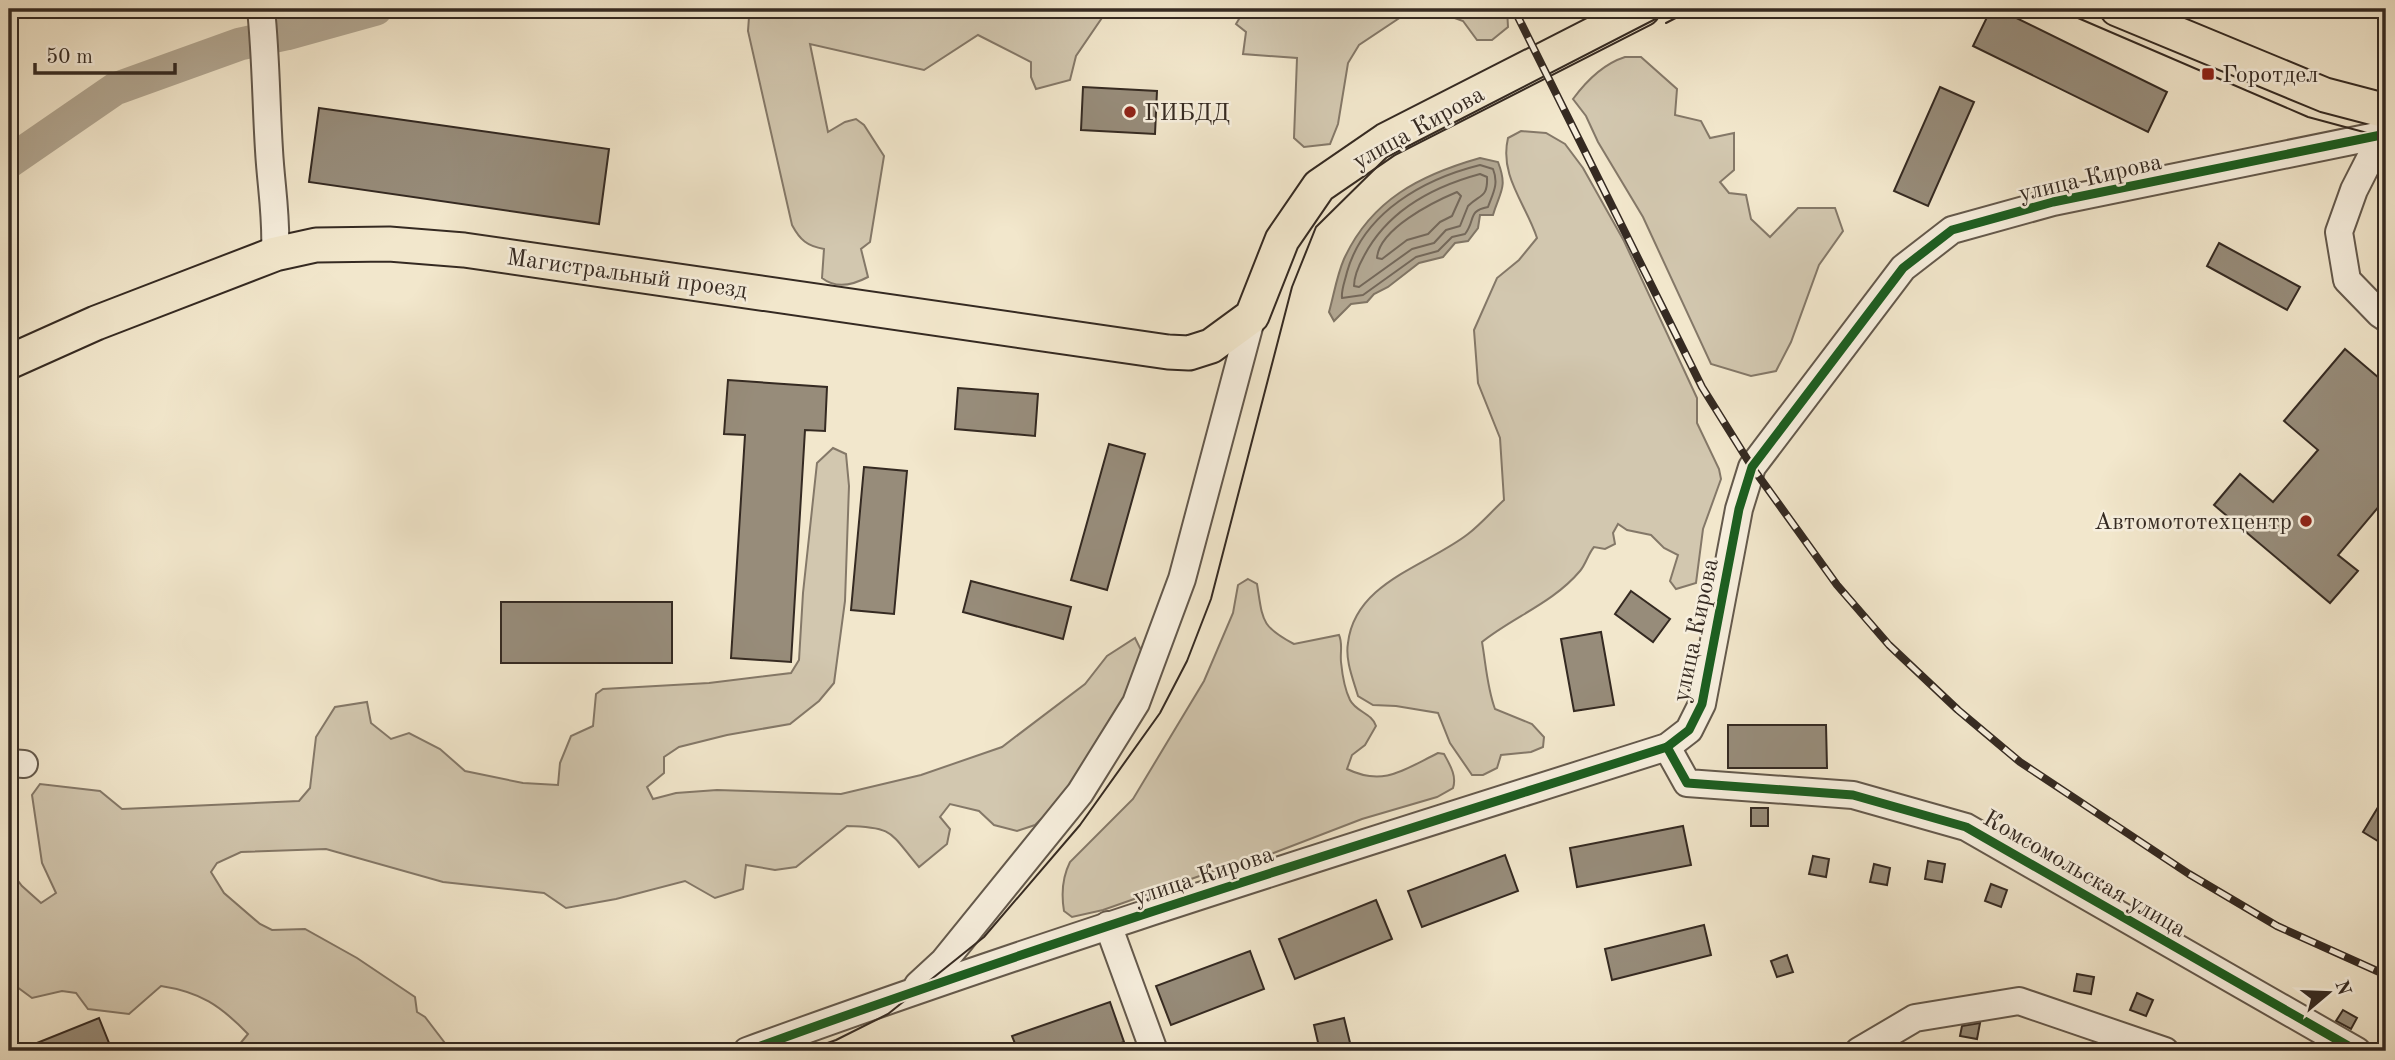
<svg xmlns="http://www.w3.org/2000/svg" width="2395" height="1060" viewBox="0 0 2395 1060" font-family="'Old Standard TT',serif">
	<rect width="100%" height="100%" fill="#f2e7cc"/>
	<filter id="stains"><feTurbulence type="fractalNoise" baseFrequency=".00286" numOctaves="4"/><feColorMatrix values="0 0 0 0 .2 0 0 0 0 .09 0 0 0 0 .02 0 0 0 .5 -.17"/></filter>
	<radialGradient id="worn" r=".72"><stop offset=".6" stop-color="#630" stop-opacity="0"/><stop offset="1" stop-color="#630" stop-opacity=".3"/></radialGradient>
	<g fill="#d2c7af" stroke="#847868" stroke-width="2">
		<path d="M755,9H870L879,11L914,9H1108L1076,56L1070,80L1036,89L1031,77V62L978,35L924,70L810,44L828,132L845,122L856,119L864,125L884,156L870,242L861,249L868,277C853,285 836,289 822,278L824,249C807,246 800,240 792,225L748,31L749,17Z"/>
		<path d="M1245,9H1507L1508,27L1492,40H1477L1463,21L1438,12L1404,15L1359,45L1348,63L1338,124L1330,144L1304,147L1294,138L1297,58L1243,54L1246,32L1236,24Z"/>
		<path d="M1625,57H1641L1677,89L1675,115L1701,121L1710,138L1734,133V170L1720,182L1729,193L1746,195L1751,219L1770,237L1798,208H1835L1843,231L1819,265L1791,342L1776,371L1751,376L1711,364L1643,217L1598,142L1586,116L1573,99C1587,80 1603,64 1625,57Z"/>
		<path d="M1521,131L1546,133L1565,144L1583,168L1624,241L1697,398V423L1719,469L1721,479L1703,529L1696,583L1676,589L1670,581L1678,555L1664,548L1651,535L1627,530L1618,524L1613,533L1615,544L1605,549L1594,547C1588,554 1586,564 1580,571C1553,603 1513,617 1482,642C1486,665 1487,687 1495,709L1532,724L1544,737L1543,747L1531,752L1501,755L1497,768L1483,775H1472L1450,743L1438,713L1396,706L1373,705L1358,696C1353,679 1345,660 1348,643C1355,582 1427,566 1468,534C1481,524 1492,511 1504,500L1500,438L1478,383L1474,330L1497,278L1519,260L1537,238C1526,204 1499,176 1508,138Z"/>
		<path d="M833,448L846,454L849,486L845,601L834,683L819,701L790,724L727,735L679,747L664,757V773L647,787L653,799L676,793L717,790L841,794L921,775L1002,747L1085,684L1107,656L1135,638L1143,654L1127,694L1097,740L1069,792L1035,825L1017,831L994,825L979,811L950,804L940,817L950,829L947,844L919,867C890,833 895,827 847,826L796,867L775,870L746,865L743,889L715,898L685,881L616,899L566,908L544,893L443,882L326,849L241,852L217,863L211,872L224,893L260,924L272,930L305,929L357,958L415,997L417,1012L425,1017L451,1051H234L248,1034C220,1005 200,992 161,986L129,1014L88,1009L76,993L62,991L32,998L9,981V869L22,886L41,903L56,893L42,863L32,795L40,784L100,791L122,809L299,801L310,788L316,737L335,707L367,702L371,723L391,739L409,733L440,749L465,771L523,783L558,785L560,763L571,736L593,726L596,694L603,689L709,683L791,673L799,660L803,593L817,463Z"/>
		<path d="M1248,579L1257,584C1263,620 1260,626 1294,644L1339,635C1343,644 1340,652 1341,662C1342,672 1345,690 1350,700C1356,712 1372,713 1376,726L1365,745L1352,755L1347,769C1384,787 1405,769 1438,753L1444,754C1450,765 1457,776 1453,788L1437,797L1362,819L1258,859L1245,860L1103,910L1072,917L1064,911C1061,893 1062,878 1070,862L1133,799L1204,681L1233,613L1238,585Z"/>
	</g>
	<path fill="#b2a792" stroke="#807565" stroke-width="2" d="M1480,158L1498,162C1508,188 1500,191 1493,215H1480L1478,228L1468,241L1455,243L1443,257L1419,263L1388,287L1374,294L1367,302L1351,304L1334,321L1329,312C1334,294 1337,275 1344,259C1371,200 1420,175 1480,158Z"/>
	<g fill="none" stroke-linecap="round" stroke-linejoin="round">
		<g stroke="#74685a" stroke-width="2">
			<path d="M1480,165L1493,169C1499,184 1493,193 1488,207C1467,211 1476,220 1465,234L1452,237L1438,251L1416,257L1363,295L1342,298C1341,290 1345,281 1347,272C1364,212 1424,179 1480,165Z"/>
			<path d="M1480,174L1487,177C1488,198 1480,194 1468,206L1460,226L1446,230L1434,243L1412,249L1359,287L1354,286C1354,275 1359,265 1364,256C1388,210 1432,187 1480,174Z"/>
			<path d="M1457,192L1461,196L1452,216L1440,222L1428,234L1407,240L1382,259L1377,258C1379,229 1433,202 1457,192Z"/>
		</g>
		<path stroke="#b2a792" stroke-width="33" d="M9,162L115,89L240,44L286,34L376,9"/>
	</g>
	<g fill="#978c7a" stroke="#352a22" stroke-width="2">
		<path d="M1991,9H1998L2167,92L2148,132L1973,46Z"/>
		<path d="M1083,87L1157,91L1155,134L1081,130Z"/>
		<path d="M1940,87L1974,102L1928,206L1894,191Z"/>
		<path d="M319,108L609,149L599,224L309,182Z"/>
		<path d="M2219,243L2300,287L2287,310L2207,266Z"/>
		<path d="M2345,349L2386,384V498L2338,555L2358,571L2330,603L2214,505L2240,474L2273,502L2318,450L2284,421Z"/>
		<path d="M728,380L827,387L825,431L805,430L791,662L731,658L745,435L724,434Z"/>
		<path d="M958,388L1038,394L1035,436L955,429Z"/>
		<path d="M1109,444L1145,454L1107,590L1071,580Z"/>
		<path d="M864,467L907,471L894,614L851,610Z"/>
		<path d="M971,581L1071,607L1063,639L963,612Z"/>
		<path d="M1631,591L1670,619L1653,642L1615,614Z"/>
		<rect x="501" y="602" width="171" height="61"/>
		<path d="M1601,632L1614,705L1574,711L1561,639Z"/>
		<path d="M1728,725H1826L1827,768H1728Z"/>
		<path d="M2386,794V846L2363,832Z"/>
		<rect x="1751" y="808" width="17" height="18"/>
		<path d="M1683,826L1691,865L1577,887L1570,848Z"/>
		<path d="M1505,855L1518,891L1422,927L1408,891Z"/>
		<path d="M1813,856L1829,859L1826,877L1809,874Z"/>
		<path d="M1928,861L1945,864L1942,882L1925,879Z"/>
		<path d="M1874,864L1890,868L1887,885L1870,882Z"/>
		<path d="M1991,884L2007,890L2001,907L1985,901Z"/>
		<path d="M1376,900L1392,939L1295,979L1279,939Z"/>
		<path d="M1704,925L1711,955L1612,980L1605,949Z"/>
		<path d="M1250,951L1264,989L1171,1025L1156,986Z"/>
		<path d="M1787,955L1793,972L1777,977L1771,961Z"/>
		<path d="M2077,974L2094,977L2091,994L2074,991Z"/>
		<path d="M2137,993L2153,1000L2146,1016L2130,1010Z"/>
		<path d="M1110,1002L1124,1042L1098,1051H1018L1012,1036Z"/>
		<path d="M2343,1010L2357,1018L2351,1029L2336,1021Z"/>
		<path d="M99,1018L109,1043L89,1051H17Z"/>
		<path d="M1344,1018L1352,1051H1320L1314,1025Z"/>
		<path d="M1980,1023L1977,1039L1960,1036L1962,1026Z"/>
	</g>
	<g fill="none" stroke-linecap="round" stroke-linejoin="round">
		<g stroke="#64594c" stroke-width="30">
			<g id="minor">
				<path d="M261,9C266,56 266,103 269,150C271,187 277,216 275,254"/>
				<path d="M2382,135L2354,190L2339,232L2347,280L2380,314L2386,318"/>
				<path d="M1667,747L1687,783L1853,795L1966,827L2357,1051"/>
				<path d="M9,763L24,764"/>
				<path d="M1108,925L1154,1051"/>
				<path d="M918,985L944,961L1080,793L1136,703L1182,579L1252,316"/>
				<path d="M747,1051C1051,940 1359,845 1667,747L1689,730L1702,704L1739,509L1752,467L1903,268L1952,230L2053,202L2386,134"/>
				<path d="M1859,1051L1915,1018L2019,1001L2165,1051"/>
			</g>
		</g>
		<g stroke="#352a22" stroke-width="37">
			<g id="major">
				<path d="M2117,9L2325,95L2386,111"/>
				<path d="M9,362L96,323L275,254L316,245L389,244L464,250L1168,352L1189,353L1211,346L1252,316L1282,240L1319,186L1386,140L1643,9"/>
			</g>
		</g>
		<use href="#minor" stroke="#f7efde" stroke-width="26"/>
		<use href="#major" stroke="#f2e7cc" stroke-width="33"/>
		<g stroke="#352a22" stroke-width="2">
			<path d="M2057,9L2308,117L2386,138"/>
			<path d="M1666,23L1693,9"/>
			<path d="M805,1051L836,1040L888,1014L984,937L1080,825L1160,713L1187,661L1211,599L1292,287L1316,227L1387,157L1675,9"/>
		</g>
		<g stroke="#352a22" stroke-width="8">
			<path id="rail" d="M1514,9L1702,387L1752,467L1837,585L1889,645L1958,710L2020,762L2189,874L2277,926L2386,975"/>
		</g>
		<use href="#rail" stroke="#f7efde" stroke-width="5" stroke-dasharray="16" stroke-linecap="butt"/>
		<g stroke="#f7efde" stroke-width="13">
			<g id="cycleway">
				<path d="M1667,747L1687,783L1853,795L1966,827L2357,1051"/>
				<path d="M747,1051C1051,940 1359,845 1667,747L1689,730L1702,704L1739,509L1752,467L1903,268L1952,230L2053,202L2386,134"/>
			</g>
		</g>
		<use href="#cycleway" stroke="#1b5e20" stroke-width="9"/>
	</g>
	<g fill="#8f2418" stroke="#f7efde" stroke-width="2.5">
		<rect x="2201" y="67" width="14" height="14" rx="3.5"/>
		<circle cx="1130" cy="112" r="7"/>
		<circle cx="2306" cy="521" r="7"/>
	</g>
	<g text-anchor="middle" stroke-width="5" stroke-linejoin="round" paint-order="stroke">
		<g font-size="24" fill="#352a22" stroke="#f7efde" text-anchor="start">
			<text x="2222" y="82">Горотдел</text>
			<text x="1144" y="120">ГИБДД</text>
			<text x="2292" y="529" text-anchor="end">Автомототехцентр</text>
		</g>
		<g font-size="24" fill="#352a22" stroke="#f7efde">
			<text transform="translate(1418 127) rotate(-29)" y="8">улица Кирова</text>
			<text transform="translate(2090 177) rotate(-13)" y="8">улица Кирова</text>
			<text transform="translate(627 273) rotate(8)" y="8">Магистральный проезд</text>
			<text transform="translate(1695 630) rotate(-78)" y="8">улица Кирова</text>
			<text transform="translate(2085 873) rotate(30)" y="8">Комсомольская улица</text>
			<text transform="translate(1203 875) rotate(-18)" y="8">улица Кирова</text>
		</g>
	</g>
	<rect width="2395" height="1060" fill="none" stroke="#f2e7cc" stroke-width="35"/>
	<rect x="10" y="10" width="2374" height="1039" fill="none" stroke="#352a22" stroke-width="3.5"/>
	<rect x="18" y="18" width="2360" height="1025" fill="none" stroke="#352a22" stroke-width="2"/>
	<g transform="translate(2328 993) rotate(71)" stroke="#f7efde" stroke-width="5" paint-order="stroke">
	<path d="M0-5L12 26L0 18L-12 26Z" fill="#352a22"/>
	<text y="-10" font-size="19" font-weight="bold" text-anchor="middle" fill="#352a22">N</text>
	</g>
	<path d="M35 63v10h140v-10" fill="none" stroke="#352a22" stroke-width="3.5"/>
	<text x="46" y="63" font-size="21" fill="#352a22" stroke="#f7efde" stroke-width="5" paint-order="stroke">50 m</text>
	<rect width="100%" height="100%" filter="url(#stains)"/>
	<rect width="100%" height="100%" fill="url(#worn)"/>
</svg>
